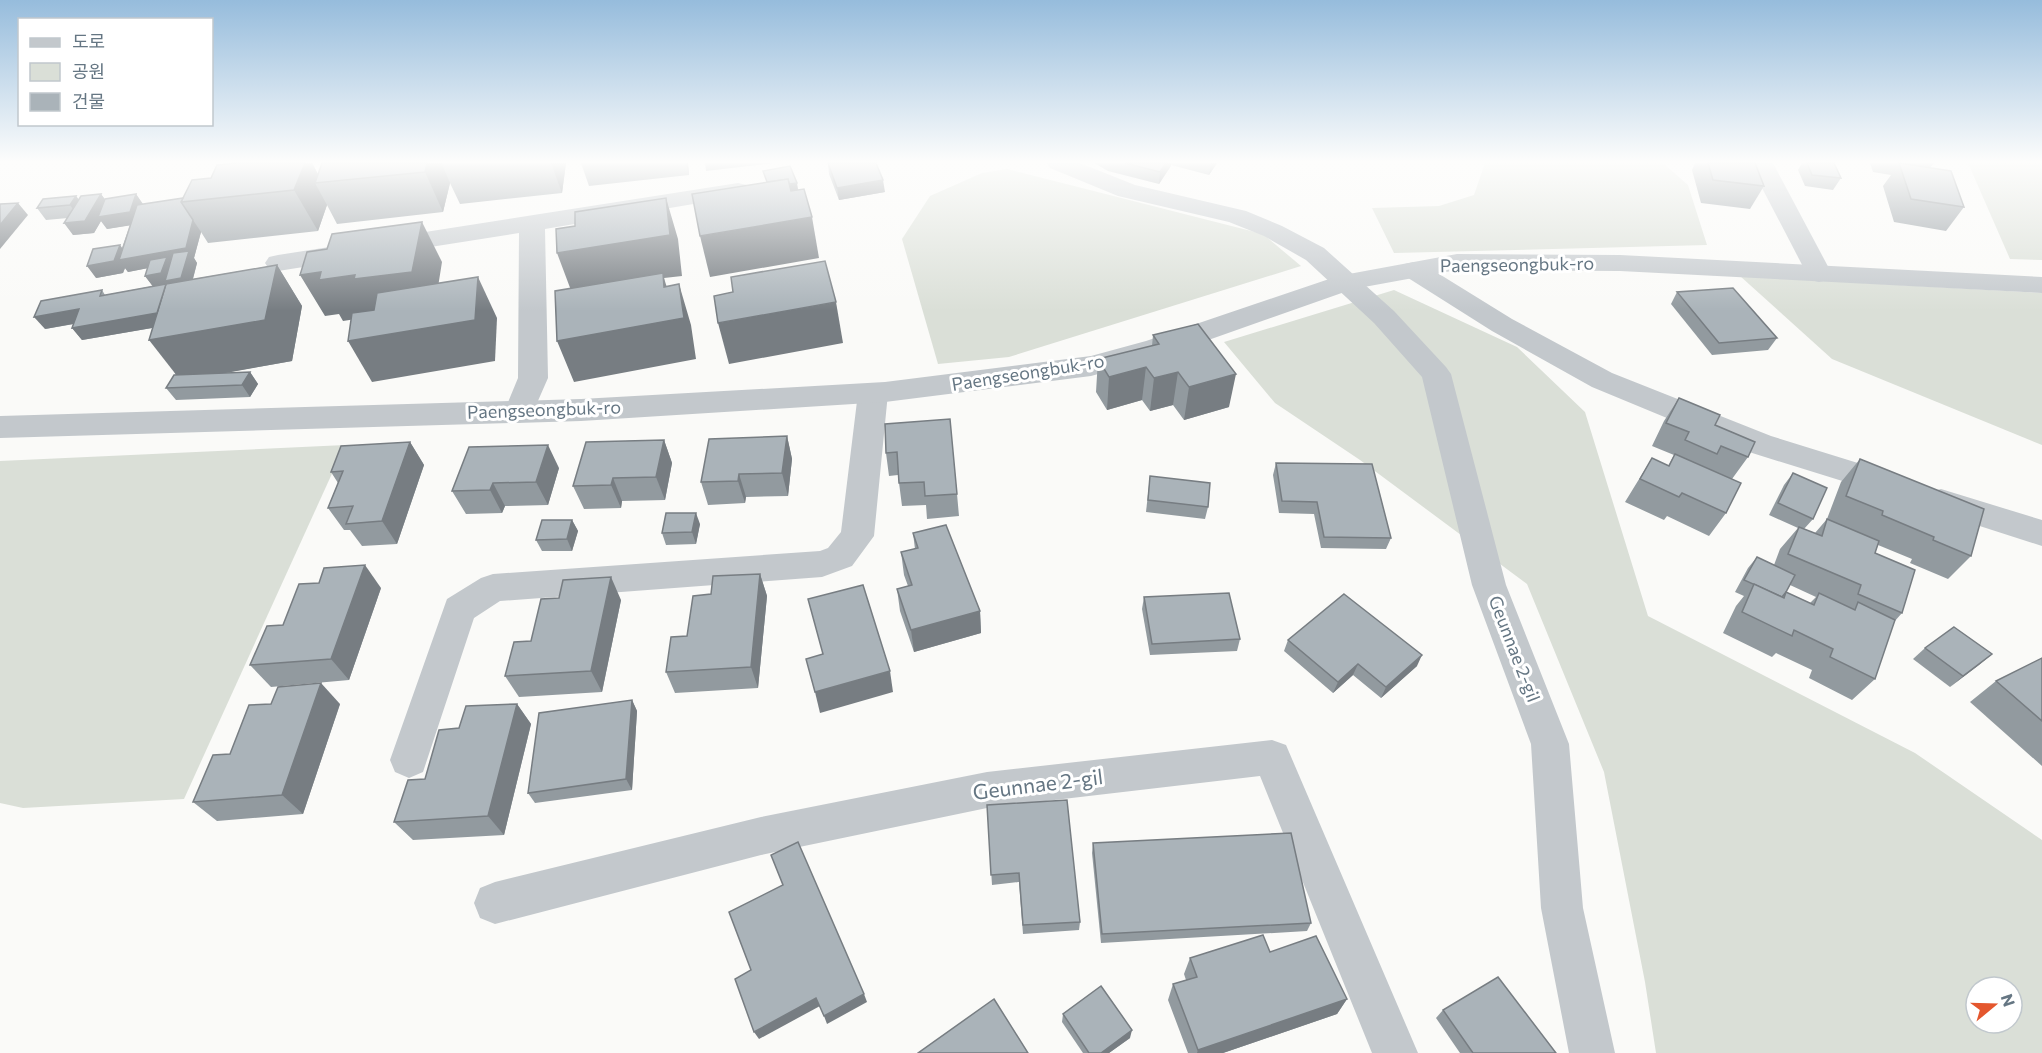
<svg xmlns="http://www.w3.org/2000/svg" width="2042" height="1053" viewBox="0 0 2042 1053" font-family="Commissioner,'Noto Sans KR',sans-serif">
	<rect width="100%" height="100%" fill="#fafaf8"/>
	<g fill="#dadfd7" fill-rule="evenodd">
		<path d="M1485,163H1663L1688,185L1707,245L1394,253L1372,208L1439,206L1474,195Z"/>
		<path d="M1968,163H2042V260L2010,259Z"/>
		<path d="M1007,169L1263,234L1301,266L1009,357L938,364L902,239L930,196L982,173Z"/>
		<path d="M1740,276L2042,293V445L1832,359Z"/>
		<path d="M1394,290L1517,347L1585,412L1648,616L1915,753L2042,840V1053H1656L1645,982L1604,772L1527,584L1360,460L1275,403L1224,342ZM1976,987H2012V1023H1976Z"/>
		<path d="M345,445L184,799L23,808L0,803V461Z"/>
	</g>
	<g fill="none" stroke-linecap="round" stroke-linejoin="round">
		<g fill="#c3c8cc" fill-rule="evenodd">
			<path d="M1046,163H1080L1135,185L1246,211L1282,226L1324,248L1394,311L1446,367L1451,374L1506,585L1569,744L1583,908L1615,1053H1569L1541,908L1531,744L1472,585L1422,377L1374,323L1306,260L1264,236L1229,222L1118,196L1050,168Z"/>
			<path d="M1749,163H1773L1832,274L1828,280L1819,282L1810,280Z"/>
			<path d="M738,183L747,185L750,190L747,195L545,229L548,378L530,419L519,423L508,419L504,412L518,378L519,233L278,271L269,269L265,263L269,257L278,255Z"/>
			<path d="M1414,262L1423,264L1512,319L1612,373L1771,436L1903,477L1908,485L1903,493L1892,497L1881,493L1749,452L1592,387L1492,331L1405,276L1401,270L1405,264Z"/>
			<path d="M873,383L883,386L888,393L874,536L852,566L822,577L500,601L474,618L423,772L409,778L395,772L390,760L447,599L481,578L493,574L820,551L828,548L841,532L858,393L863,386Z"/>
			<path d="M1941,489L2042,520V546L1930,510L1925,501L1930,492Z"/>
			<path d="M1272,740L1286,745L1418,1053H1372L1260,776L987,808L761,855L495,924L480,918L474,903L480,888L495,882L761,817L987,772Z"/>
		</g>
		<path fill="#c3c8cc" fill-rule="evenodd" d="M1457,254L1620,255L2042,277V293L1620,271L1457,270L1353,289L1166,355L1091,376L885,402L581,421L0,438V416L581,399L885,382L1091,356L1146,341L1338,276Z"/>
	</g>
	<g fill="#929a9f" fill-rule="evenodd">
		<path d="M237,163H312L318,174L322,163H566L562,193L460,204L450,183L443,212L337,224L327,205L318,231L208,243L201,232L194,258L197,263L193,279L277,265L302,306L292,361L224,373L250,372L258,384L250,397L176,400L166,388L176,375L152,328L82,340L72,328L74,324L45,329L102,290L105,295L153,286L145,276L148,268L128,272L125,268L123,273L96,278L122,248L130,225L107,229L101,221L94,233L73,235L68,218L46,220L37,208L76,196L79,200L101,194L105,200L136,194L143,204L183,198L211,178Z"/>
		<path d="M581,163H688L689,175L589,186Z"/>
		<path d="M705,163H774L706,171Z"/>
		<path d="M828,163L885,192L839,200L829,174Z"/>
		<path d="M1094,163H1217L1209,175L1171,165L1159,184L1108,171Z"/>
		<path d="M1695,163H1755L1764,186L1750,209L1701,203L1692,170Z"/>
		<path d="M1802,163H1834L1841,178L1833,190L1805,186L1798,170Z"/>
		<path d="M1870,163H1934L1930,168L1964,207L1946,231L1894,222L1883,186L1891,175L1873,172Z"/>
		<path d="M1677,292L1777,338L1768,350L1712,355L1671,304Z"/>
		<path d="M1153,335L1229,407L1184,420L1173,405L1150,411L1142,400L1107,410L1096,392L1098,359L1152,346Z"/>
		<path d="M1679,398L1715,425L1748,457L1732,479L1726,513L1709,536L1667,516L1664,520L1625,502L1652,458L1668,466L1674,455L1652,446L1664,421Z"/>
		<path d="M885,424L957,494L959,516L927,519L926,505L902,506L898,475L889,476L886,453Z"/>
		<path d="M787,436L792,459L788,496L746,497L745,503L708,505L701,482Z"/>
		<path d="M664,440L672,463L665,500L622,501L621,508L584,509L573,486Z"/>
		<path d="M410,442L424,465L397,544L362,546L350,530H344L328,508L338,483L331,472Z"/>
		<path d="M1860,459L1971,556L1948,579L1910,563L1912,559L1878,545L1875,553L1902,613L1894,622L1875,679L1852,700L1809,678L1812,670L1776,653L1772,657L1723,633L1736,606L1744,596L1735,592L1748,568L1757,557L1774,565L1780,549L1798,528L1769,515L1784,485L1793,473L1813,519L1804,529L1815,533L1827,519L1841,482ZM1790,585L1816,597L1810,603L1786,592Z"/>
		<path d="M1276,463L1391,538L1386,549L1321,548L1314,514L1279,513L1273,475Z"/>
		<path d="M559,468L548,505L505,506L502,513L466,514L452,491Z"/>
		<path d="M1150,476L1208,507L1205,519L1146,512Z"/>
		<path d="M572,520L578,531L572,551H542L536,540Z"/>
		<path d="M700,524L696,544L666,545L662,533Z"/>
		<path d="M913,533L980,611L981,633L914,652L900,611L897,589L908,586L904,575L901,552L915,549Z"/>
		<path d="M760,574L767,596L758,688L675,693L666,672L687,636L711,594Z"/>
		<path d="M381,588L349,680L271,687L250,665L283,625Z"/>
		<path d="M1144,597L1240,639L1237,651L1150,655L1142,609Z"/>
		<path d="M621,600L602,692L519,697L505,676L531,641Z"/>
		<path d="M1288,640L1417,666L1381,698L1353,675L1333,693L1284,651Z"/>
		<path d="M1925,648L1992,654L1950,687L1913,659Z"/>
		<path d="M2042,658V766L1970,702L1996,681Z"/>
		<path d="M632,700L637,711L632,790L535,803L528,793Z"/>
		<path d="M340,704L303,814L217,821L193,802L230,754Z"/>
		<path d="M517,704L531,724L504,835L413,840L394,822L425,779L459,728Z"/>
		<path d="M987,805L1080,922L1079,930L1023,934L1019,882L992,885Z"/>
		<path d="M1093,843L1311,923L1307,931L1101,943L1092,853Z"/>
		<path d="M1270,952L1347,999L1337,1014L1223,1053H1188L1168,1000L1173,984L1186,980L1184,974L1190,958Z"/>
		<path d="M1443,1010L1556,1053H1460L1436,1018Z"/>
		<path d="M1063,1014L1130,1038L1109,1053H1083L1062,1022Z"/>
	</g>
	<g fill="#777d82">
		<path d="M305,163H312L322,182L315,183L327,205L318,231L294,190Z"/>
		<path d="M427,163H444L442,164L450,183L443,212L425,172Z"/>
		<path d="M551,163H566L562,193Z"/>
		<path d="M686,163H688L689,175Z"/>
		<path d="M1166,163H1171V166L1159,184L1160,172Z"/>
		<path d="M1211,163H1217L1209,175Z"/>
		<path d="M883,180L885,192L839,200L837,188Z"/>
		<path d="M797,183L799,195L769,188Z"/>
		<path d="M101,194L110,206L136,194L144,206L139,224L107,229L101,221L94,233L73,235L64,223Z"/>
		<path d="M76,196L85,208L79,217L70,205Z"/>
		<path d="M666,198L678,239L682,276L664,278L675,314L679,284L691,325L696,359L574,382L557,341L572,293L557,253Z"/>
		<path d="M18,203L28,215L0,249V225Z"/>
		<path d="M812,217L819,258L710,277L700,236Z"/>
		<path d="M193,220L201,232L194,258L197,263L181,323L82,340L72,328L154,288L145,276L164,265L128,272L125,268L123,273L96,278L87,266L120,245L129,257Z"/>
		<path d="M422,222L442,262L434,312L375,316L343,321L339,314L325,316L300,275Z"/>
		<path d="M277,265L302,306L292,361L181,381L149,340Z"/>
		<path d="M478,277L497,318L495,361L372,382L348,341Z"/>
		<path d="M836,302L843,343L729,364L718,323Z"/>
		<path d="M79,309L89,321L45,329L34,317Z"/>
		<path d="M1146,367L1142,400L1107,410L1109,377Z"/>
		<path d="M250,372L258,384L250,397L242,385Z"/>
		<path d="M1178,372L1173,405L1150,411L1154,378Z"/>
		<path d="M1236,374L1229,407L1184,420L1189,387Z"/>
		<path d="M787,436L792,459L788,496L782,473Z"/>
		<path d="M664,440L672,463L665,500L656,477Z"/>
		<path d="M410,442L424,465L397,544L382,521Z"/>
		<path d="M548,445L559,468L548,505L536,482Z"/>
		<path d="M739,474L746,497L745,503L738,481Z"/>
		<path d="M613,478L622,501L621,508L611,485Z"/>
		<path d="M493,483L505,506L502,513L490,490Z"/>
		<path d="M696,513L700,524L696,544L692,532Z"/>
		<path d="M572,520L578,531L572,551L567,539Z"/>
		<path d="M365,565L381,588L349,680L331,659Z"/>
		<path d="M760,574L767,596L758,688L751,667Z"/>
		<path d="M611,577L621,600L602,692L591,671Z"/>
		<path d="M980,611L981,633L914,652L911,630Z"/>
		<path d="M1992,654L1979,665L1950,687L1963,676Z"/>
		<path d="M1422,655L1417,666L1381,698L1386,687Z"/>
		<path d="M1358,664L1353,675L1333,693L1338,682Z"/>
		<path d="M890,671L893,692L820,713L815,692Z"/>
		<path d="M321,683L340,704L303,814L282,795Z"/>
		<path d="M632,700L637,711L632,790L626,779Z"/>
		<path d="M517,704L531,724L504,835L488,816Z"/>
		<path d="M864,994L867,1002L827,1024L824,1016Z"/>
		<path d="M816,998L820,1006L759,1039L754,1032Z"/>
		<path d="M1347,999L1337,1014L1223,1053H1197L1198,1050Z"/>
		<path d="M1132,1030L1130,1038L1109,1053H1101Z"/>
	</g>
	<g fill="#aab3b9" stroke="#777d82" stroke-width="1.5">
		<path d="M237,163H305L294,190L181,202L192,180L211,178L217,165Z"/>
		<path d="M322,163H427L425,172L315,183Z"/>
		<path d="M828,163H876L883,180L837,188Z"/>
		<path d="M1125,163H1166L1160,172Z"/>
		<path d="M1708,163H1755L1764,186L1713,180Z"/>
		<path d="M1807,163H1834L1841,178L1812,175Z"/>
		<path d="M1899,163L1951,171L1964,207L1911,199Z"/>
		<path d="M790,166L797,183L789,184L788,179L767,182L763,171Z"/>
		<path d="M788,179L791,191L804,189L812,217L700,236L692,194Z"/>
		<path d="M101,194L85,221L64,223L81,196Z"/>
		<path d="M136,194L130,212L98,217L105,199Z"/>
		<path d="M76,196L70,205L37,208L43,199Z"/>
		<path d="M183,198L181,202L193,220L186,248L119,260L137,205Z"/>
		<path d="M666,198L670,235L557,253L556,229L575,226V212Z"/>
		<path d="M18,203L0,225V204Z"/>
		<path d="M422,222L412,272L354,279L355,275L319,280L321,272L300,275L307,252L327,249L332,234Z"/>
		<path d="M120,245L114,261L87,266L93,249Z"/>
		<path d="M189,251L181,278L165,281L173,253Z"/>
		<path d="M167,257L161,273L145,276L150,260Z"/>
		<path d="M825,261L836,302L718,323L714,296L733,292L731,277Z"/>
		<path d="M277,265L265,320L149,340L166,284Z"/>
		<path d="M663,273L664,287L679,284L684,318L557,341L555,291Z"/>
		<path d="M478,277L475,320L348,341L352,313L374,310L377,293Z"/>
		<path d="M166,284L157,313L72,328L79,309L34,317L41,301L102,290L100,296Z"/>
		<path d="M1733,288L1777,338L1719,343L1677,292Z"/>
		<path d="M1198,324L1236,374L1189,387L1178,372L1154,378L1146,367L1109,377L1098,359L1159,344L1153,335Z"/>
		<path d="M250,372L242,385L166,388L174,375Z"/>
		<path d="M1679,398L1720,415L1715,425L1755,442L1748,457L1721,446L1717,454L1685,440L1689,432L1666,423Z"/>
		<path d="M950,419L957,494L925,496L924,482L899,483L897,452L886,453L885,424Z"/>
		<path d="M787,436L782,473L739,474L738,481L701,482L709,439Z"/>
		<path d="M664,440L656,477L613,478L611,485L573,486L586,442Z"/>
		<path d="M410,442L382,521L346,524L353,506L328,508L343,471L331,472L341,446Z"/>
		<path d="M548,445L536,482L493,483L490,490L452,491L469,447Z"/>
		<path d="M1675,454L1741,483L1726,513L1682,493L1679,497L1640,479L1652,458L1669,466Z"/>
		<path d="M1860,459L1984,509L1971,556L1933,540L1934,537L1882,515L1883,511L1846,496Z"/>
		<path d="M1276,463L1372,464L1391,538L1324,537L1317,502L1282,501Z"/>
		<path d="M1793,473L1827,488L1813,519L1778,503Z"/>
		<path d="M1150,476L1210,483L1208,507L1148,500Z"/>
		<path d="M666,513H696L692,532L662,533Z"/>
		<path d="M1827,519L1879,541L1875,553L1915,570L1902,613L1858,594L1861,585L1788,554L1799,527L1822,536Z"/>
		<path d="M542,520H572L567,539L536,540Z"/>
		<path d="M946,525L980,611L911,630L897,589L912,585L901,552L918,548L913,533Z"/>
		<path d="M1757,557L1795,575L1786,592L1782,597L1744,580Z"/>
		<path d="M365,565L331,659L250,665L267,626L283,625L299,584L319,583L324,568Z"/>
		<path d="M760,574L751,667L666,672L671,637L687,636L693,596L711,594L713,576Z"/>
		<path d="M611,577L591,671L505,676L514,642L531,641L541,599L559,598L563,580Z"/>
		<path d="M1754,584L1784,598L1786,592L1814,605L1819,593L1855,610L1858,602L1895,620L1875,679L1830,657L1833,649L1794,630L1792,636L1742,612Z"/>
		<path d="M863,585L890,671L815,692L806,659L823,654L808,599Z"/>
		<path d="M1229,593L1240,639L1152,644L1144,597Z"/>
		<path d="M1344,594L1422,655L1386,687L1358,664L1338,682L1288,640Z"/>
		<path d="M1954,627L1992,654L1963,676L1925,648Z"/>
		<path d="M2042,658V721L1996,681Z"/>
		<path d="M321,683L282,795L193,802L213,755L230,754L249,705L271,704L278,687Z"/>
		<path d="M632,700L626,779L528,793L539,713Z"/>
		<path d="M517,704L488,816L394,822L408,780L425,779L439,730L459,728L466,706Z"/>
		<path d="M1067,800L1080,922L1023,925L1019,873L991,875L987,805Z"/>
		<path d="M1291,833L1311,923L1102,934L1093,843Z"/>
		<path d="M798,842L864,994L824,1016L816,998L754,1032L735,979L751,970L729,912L783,885L771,855Z"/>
		<path d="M1263,935L1270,952L1316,936L1347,999L1198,1050L1173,984L1197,977L1190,958Z"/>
		<path d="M1498,977L1556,1053H1473L1443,1010Z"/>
		<path d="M1101,986L1132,1030L1101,1053H1089L1063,1014Z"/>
		<path d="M994,999L1028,1053H918Z"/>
	</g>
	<linearGradient id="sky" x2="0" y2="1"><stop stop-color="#96bcdc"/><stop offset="0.52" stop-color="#fdfdfc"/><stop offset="1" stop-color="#fdfdfc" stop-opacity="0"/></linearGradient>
	<rect width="2042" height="311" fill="url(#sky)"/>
	<g text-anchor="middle" stroke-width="6" stroke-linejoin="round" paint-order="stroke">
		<g font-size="18" fill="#657683" stroke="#fff">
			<text transform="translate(1517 265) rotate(-1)" y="6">Paengseongbuk-ro</text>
			<text transform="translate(1028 373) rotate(-9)" y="6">Paengseongbuk-ro</text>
			<text transform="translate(544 410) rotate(-2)" y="6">Paengseongbuk-ro</text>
			<text transform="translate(1514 649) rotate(69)" y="6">Geunnae 2-gil</text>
		</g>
		<g font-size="21" fill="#657683" stroke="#fff">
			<text transform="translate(1038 785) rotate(-7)" y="7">Geunnae 2-gil</text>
		</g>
	</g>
	<rect x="18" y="18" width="195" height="108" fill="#ffffff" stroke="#c1c8cd" stroke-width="1.5"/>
	<rect x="30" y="38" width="30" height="9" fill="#c3c8cc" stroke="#c1c8cd" stroke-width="1.5"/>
	<text x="72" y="48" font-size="18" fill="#657683">도로</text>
	<rect x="30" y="63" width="30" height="18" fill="#dadfd7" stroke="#c1c8cd" stroke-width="1.5"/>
	<text x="72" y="78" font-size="18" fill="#657683">공원</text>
	<rect x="30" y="93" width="30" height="18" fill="#aab3b9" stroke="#c1c8cd" stroke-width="1.5"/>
	<text x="72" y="108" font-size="18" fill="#657683">건물</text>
	<g transform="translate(1994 1005) rotate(71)"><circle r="28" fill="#ffffff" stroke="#c1c8cd" stroke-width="1.5"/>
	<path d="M0-4.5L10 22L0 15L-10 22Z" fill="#e4572e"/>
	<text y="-9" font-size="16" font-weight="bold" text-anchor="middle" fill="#657683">N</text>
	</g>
</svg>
